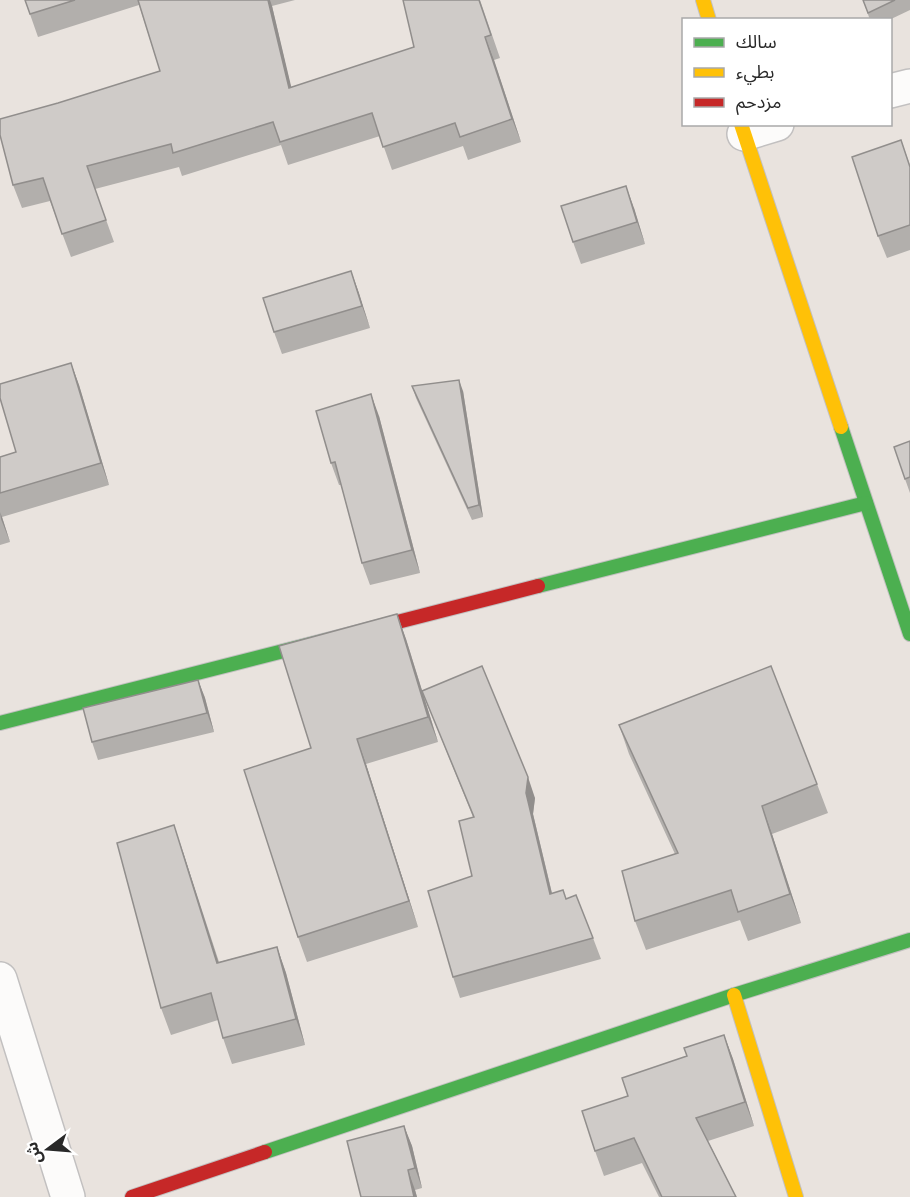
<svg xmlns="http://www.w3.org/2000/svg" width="910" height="1197" viewBox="0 0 910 1197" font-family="Poppins,'Noto Sans Arabic',sans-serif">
	<rect width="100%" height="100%" fill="#e9e3de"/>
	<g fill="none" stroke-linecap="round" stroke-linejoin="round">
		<g stroke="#c2c0c0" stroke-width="36">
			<g id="street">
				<path d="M890,91L910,86"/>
				<path d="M744,134L777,124"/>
				<path d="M0,979L68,1197"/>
			</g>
		</g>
		<g stroke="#c2c0c0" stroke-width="16">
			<g id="fast">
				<path d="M841,427L910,634"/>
				<path d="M538,586L866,503"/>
				<path d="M0,723L374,628"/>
				<path d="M265,1152L734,995L910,940"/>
			</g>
		</g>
		<g stroke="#c2c0c0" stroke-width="16">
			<g id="slow">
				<path d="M703,0L709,20"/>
				<path d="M741,124L841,427"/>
				<path d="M734,995L796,1197"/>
			</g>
		</g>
		<g stroke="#c2c0c0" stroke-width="16">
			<g id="jam">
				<path d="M374,628L538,586"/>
				<path d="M132,1197L265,1152"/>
			</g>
		</g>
		<use href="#street" stroke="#fcfbfa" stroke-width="33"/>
		<use href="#fast" stroke="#4caf50" stroke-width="14"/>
		<use href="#slow" stroke="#ffc107" stroke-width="14"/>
		<use href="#jam" stroke="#c62828" stroke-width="14"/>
	</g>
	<g fill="#b2afac">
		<path d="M25,0H295L272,6L291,88L414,47L403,0H481H480L500,58L494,60L521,142L468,160L463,146L392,170L380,136L288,165L281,145L182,176L179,167L95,189L114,242L71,257L50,201L22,208L13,185L58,103L160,71L139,5L38,37Z"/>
		<path d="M863,0H910V10L889,20H870Z"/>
		<path d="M901,140L910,165V250L887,258L878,236Z"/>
		<path d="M634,208L645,244L581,264L573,242Z"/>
		<path d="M351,271L370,328L282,354L274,332Z"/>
		<path d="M71,363L79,385L109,485L2,517L10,542L0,545V457L16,452Z"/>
		<path d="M412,386L463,391L483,517L472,520L416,398Z"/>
		<path d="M379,416L420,573L370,585L362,563L341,485H339L331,463Z"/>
		<path d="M910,441V493L905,479Z"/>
		<path d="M397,614L406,639L438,742L366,764L418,927L307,962L298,937L311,748Z"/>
		<path d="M198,680L205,698L214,732L98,760L92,742Z"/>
		<path d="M422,691L535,798L533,814L552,893L566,898L593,938L601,959L460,998L453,977L472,876L473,817Z"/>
		<path d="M619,725L817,784L828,813L772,834L801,923L748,941L740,920L646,950L635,921L675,854L629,754Z"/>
		<path d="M183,852L219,962L277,947L286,973L305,1045L232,1064L223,1038L218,1020L171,1035L161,1008Z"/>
		<path d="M724,1035L733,1059L754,1126L708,1141L736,1197H659L642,1163L604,1176L595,1151L628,1096L687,1056Z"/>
		<path d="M404,1126L412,1146L422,1188L415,1190L417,1197H361Z"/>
	</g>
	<g fill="#918e8c">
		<path d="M268,0H270L272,6L297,111L289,88Z"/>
		<path d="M485,37L494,60L521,142L512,119Z"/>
		<path d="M626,186L634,208L645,244L637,222Z"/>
		<path d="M351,271L359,293L370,328L362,306Z"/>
		<path d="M71,363L79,385L109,485L101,463Z"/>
		<path d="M459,380L463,391L483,517L479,505Z"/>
		<path d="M371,394L379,416L420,573L412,550Z"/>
		<path d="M0,512L2,517L10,542L1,519Z"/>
		<path d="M397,614L406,639L438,742L428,717Z"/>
		<path d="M198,680L205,698L214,732L207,713Z"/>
		<path d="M357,739L366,764L418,927L409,901Z"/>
		<path d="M528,777L535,798L533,814L557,915L550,894L526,793Z"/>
		<path d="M762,806L772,834L801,923L790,894Z"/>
		<path d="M174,825L183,852L227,989L217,963Z"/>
		<path d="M277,947L286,973L305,1045L296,1019Z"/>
		<path d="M724,1035L733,1059L754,1126L745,1102Z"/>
		<path d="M404,1126L412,1146L422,1188L415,1168Z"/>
		<path d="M408,1170L415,1190L417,1197H414Z"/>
	</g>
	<g fill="#cfcbc8" stroke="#918e8c" stroke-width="1.5">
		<path d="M25,0H75L30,14Z"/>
		<path d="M138,0H268L289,88L414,47L403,0H479L491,35L485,37L512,119L460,137L455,123L383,147L372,113L280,142L273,122L173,153L171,144L87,166L106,220L62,234L43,178L13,185L0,135V119L58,103L160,71Z"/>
		<path d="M863,0H895L868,13Z"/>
		<path d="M901,140L910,167V225L878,236L852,157Z"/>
		<path d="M626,186L637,222L573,242L561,206Z"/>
		<path d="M351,271L362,306L274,332L263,298Z"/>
		<path d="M71,363L101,463L0,493V457L16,452L0,398V384Z"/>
		<path d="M459,380L479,505L468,508L412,386Z"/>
		<path d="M371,394L412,550L362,563L335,462L331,463L316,411Z"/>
		<path d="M910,441V477L905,479L894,447Z"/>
		<path d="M397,614L428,717L357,739L409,901L298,937L244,770L311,748L279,646Z"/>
		<path d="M482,666L528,777L526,793L550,894L563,890L566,899L576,895L593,938L453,977L428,891L472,876L459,821L474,817L422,691Z"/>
		<path d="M771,666L817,784L762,806L790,894L738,912L731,890L635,921L622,871L678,853L619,725Z"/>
		<path d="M198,680L207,713L92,742L83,708Z"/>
		<path d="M174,825L217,963L277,947L296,1019L223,1038L211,993L161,1008L117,843Z"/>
		<path d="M724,1035L745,1102L696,1118L736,1197H662L634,1138L595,1151L582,1111L628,1096L622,1078L687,1056L684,1048Z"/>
		<path d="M404,1126L415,1168L408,1170L414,1197H361L347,1141Z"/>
	</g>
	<rect x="682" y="18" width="210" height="108" fill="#ffffff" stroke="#a9a9a9" stroke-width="1.5"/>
	<rect x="694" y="38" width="30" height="9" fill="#4caf50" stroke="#a9a9a9" stroke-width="1.5"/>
	<text x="736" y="48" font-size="18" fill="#292929">سالك</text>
	<rect x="694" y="68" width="30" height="9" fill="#ffc107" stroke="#a9a9a9" stroke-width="1.5"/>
	<text x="736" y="78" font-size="18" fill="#292929">بطيء</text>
	<rect x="694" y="98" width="30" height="9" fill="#c62828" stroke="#a9a9a9" stroke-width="1.5"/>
	<text x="736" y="108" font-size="18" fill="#292929">مزدحم</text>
	<g transform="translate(48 1149) rotate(254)" stroke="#ffffff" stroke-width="4.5" paint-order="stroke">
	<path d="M0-4.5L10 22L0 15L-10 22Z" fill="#292929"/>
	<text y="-9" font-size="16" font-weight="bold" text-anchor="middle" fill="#292929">ش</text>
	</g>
</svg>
